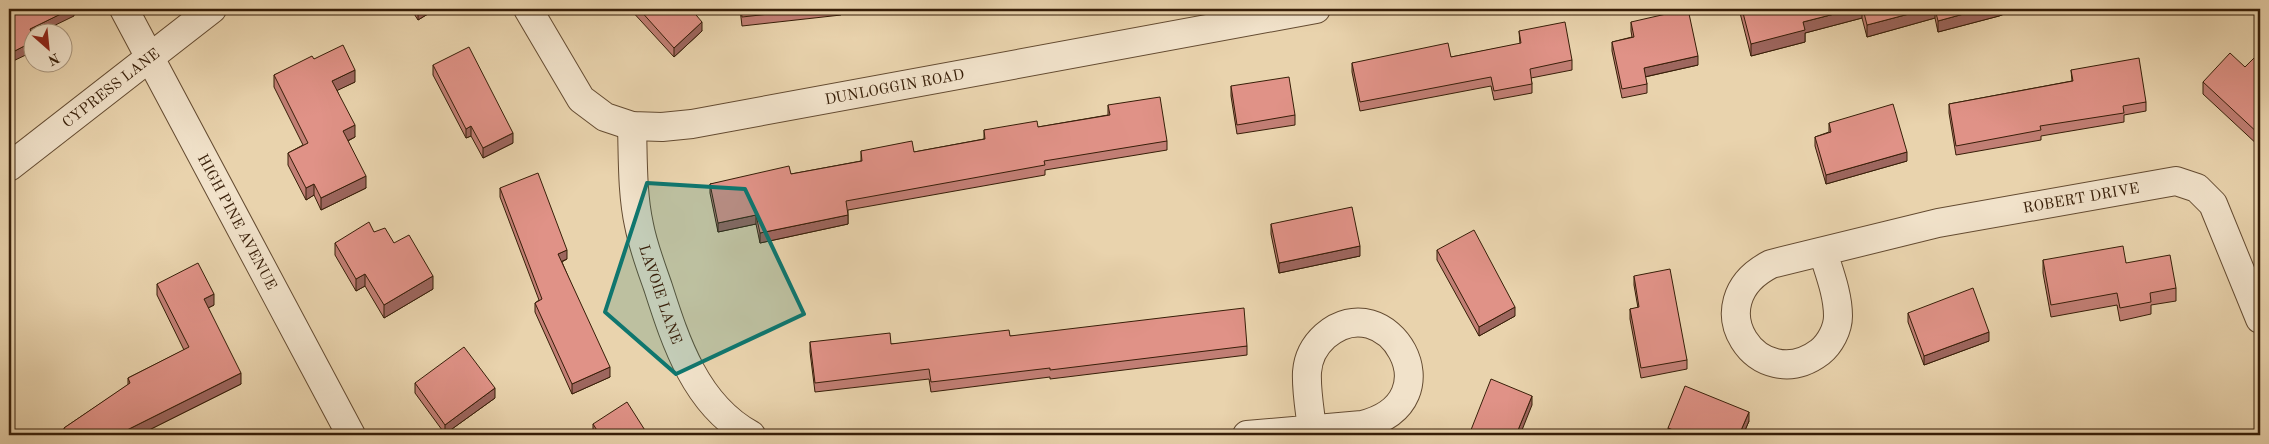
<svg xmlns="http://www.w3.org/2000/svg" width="2269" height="444" viewBox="0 0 2269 444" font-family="'Old Standard TT',serif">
	<rect width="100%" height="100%" fill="#e9d3ad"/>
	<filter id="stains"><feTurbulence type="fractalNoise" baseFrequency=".004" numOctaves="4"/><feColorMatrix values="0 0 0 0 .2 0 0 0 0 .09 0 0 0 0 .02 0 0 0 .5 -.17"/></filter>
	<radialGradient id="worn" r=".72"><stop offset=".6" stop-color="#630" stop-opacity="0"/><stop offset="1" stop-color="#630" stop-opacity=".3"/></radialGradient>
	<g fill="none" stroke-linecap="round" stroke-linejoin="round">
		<g stroke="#644b31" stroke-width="30">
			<g id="minor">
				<path id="s1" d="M124,9L351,435"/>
				<path id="s2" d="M528,9L581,99L605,117L632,126L662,127L692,124L1316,9"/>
				<path id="s3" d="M632,126C633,158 632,193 639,225C643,246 651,267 658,287C676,343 696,405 751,435"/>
				<path id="s4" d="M9,167L212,9"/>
				<path id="s5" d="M1823,252C1829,272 1838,294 1838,316C1838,329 1830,344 1820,352C1759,398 1694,303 1771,264L1938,223L2176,181L2197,188L2213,204L2260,319"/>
				<path d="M1247,435L1362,425C1458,401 1386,283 1325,336C1315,345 1308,358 1307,372C1306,390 1310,411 1312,429"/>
			</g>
		</g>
		<use href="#minor" stroke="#f1e2ca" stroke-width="28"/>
	</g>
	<g fill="#c17e74" stroke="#371e08">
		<path d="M411,9H436L418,20Z"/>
		<path d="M630,9H691L702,31L674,57Z"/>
		<path d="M740,9H841V15L742,26Z"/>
		<path d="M1739,9H2017L1999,16L1938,32L1935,18L1867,37L1862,18L1805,33V42L1751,56Z"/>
		<path d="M1631,22L1698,65L1645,77L1647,84V93L1622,98L1612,51V42L1632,37L1631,31Z"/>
		<path d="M1519,31L1572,60V70L1531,78L1532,84V93L1494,100L1491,86L1360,111L1352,72V63L1451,57L1520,44Z"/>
		<path d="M2260,54V147L2203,94V82L2245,67Z"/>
		<path d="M314,59L355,82L337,90L355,137L348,141L366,188L321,210L314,195L306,200L288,165V153L303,145L274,87V75Z"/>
		<path d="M433,65L513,143L483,158L471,136L466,138L433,75Z"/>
		<path d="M2071,70L2146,102V111L2124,115V122L2041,136V140L1956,155L1949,113V104L2072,81Z"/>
		<path d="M1231,86L1295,115V125L1237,134L1231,96Z"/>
		<path d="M1108,105L1167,141V150L1045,170V175L848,210V224L760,243L756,224L718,232L710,193V184L791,174L861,161V151L914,152L984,139V130L1038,127L1108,115Z"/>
		<path d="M1829,123L1907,161L1826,184L1815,146V137L1829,132Z"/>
		<path d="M500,188L567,259L562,262L610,377L572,394L535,312V303L539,300L500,197Z"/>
		<path d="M1271,224L1360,256L1279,273L1271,234Z"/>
		<path d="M374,232L394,243L433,289L384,318L365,286L356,291L335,255V243Z"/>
		<path d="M1437,250L1515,316L1479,336L1437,260Z"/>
		<path d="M2043,260L2126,263L2176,288V301L2151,305V314L2120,321L2117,305L2051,317L2043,273Z"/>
		<path d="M1634,276L1687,360V369L1641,378L1630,319V309L1638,308L1634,285Z"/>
		<path d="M157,284L214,305L208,308L241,384L139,435H64V428L128,385V378L184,350L157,295Z"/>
		<path d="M1908,313L1989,341L1924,365L1908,322Z"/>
		<path d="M1010,336L1247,346V355L1050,379V377L931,392L929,379L815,392L810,352V342L891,344Z"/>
		<path d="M415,383L495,398L445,434L415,393Z"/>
		<path d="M1749,421L1743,435H1668V428Z"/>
		<path d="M593,424L648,435H594L593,433Z"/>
	</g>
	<g fill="#9d665e" stroke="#371e08">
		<path d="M71,9H74V16L41,32H32V37L30,29Z"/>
		<path d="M421,9H436L418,20V11Z"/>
		<path d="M1854,9H1862V18L1805,33V42L1751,56V44L1803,22Z"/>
		<path d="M1928,9H1935V18L1867,37V25Z"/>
		<path d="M1982,9H2017L1999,16L1938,32V21Z"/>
		<path d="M702,22V31L674,57V48Z"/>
		<path d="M32,42V52L9,63V54Z"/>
		<path d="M1698,56V65L1644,77V68Z"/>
		<path d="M355,70V82L332,93V81Z"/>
		<path d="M355,125V137L343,143V131Z"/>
		<path d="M471,126V136L466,138V129Z"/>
		<path d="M513,133V143L483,158V148Z"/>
		<path d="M1907,152V161L1826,184V175Z"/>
		<path d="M366,176V188L321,210V198Z"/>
		<path d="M314,184V195L306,200V188Z"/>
		<path d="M756,215V224L718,232V223Z"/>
		<path d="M848,215V224L760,243V233Z"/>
		<path d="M1360,246V256L1279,273V263Z"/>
		<path d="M567,250V259L558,263V254Z"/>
		<path d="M365,274V286L356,291V279Z"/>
		<path d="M433,276V289L384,318V305Z"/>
		<path d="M214,294V305L204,310V299Z"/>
		<path d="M1515,307V316L1479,336V327Z"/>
		<path d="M1989,332V341L1924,365V356Z"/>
		<path d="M610,367V377L572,394V384Z"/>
		<path d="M241,373V384L139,435H127V430Z"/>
		<path d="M495,388V398L445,434V425Z"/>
		<path d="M1532,396V405L1520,435H1516Z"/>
		<path d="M1749,412V421L1743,435H1739Z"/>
	</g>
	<g fill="#e09287" stroke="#371e08">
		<path d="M11,9H71L30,29L32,35V42L9,54V10Z"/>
		<path d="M639,9H691L702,22L674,48Z"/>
		<path d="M741,9H815L742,17Z"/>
		<path d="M1688,9L1698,56L1644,68L1647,84L1622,89L1612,42L1634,37L1631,22Z"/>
		<path d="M1742,9H1854L1803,22L1805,30L1751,44Z"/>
		<path d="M1863,9H1928L1867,25Z"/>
		<path d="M1935,9H1982L1938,21Z"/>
		<path d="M1565,22L1572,60L1530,69L1532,84L1494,91L1491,77L1360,102L1352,63L1448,43L1451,57L1521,43L1519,31Z"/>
		<path d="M343,45L355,70L332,81L355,125L343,131L366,176L321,198L314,184L306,188L288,153L308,143L274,75L312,56L314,59Z"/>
		<path d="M469,47L513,133L483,148L471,126L466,129L433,65Z"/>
		<path d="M2230,53L2245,67L2259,53L2260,54V135L2203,82Z"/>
		<path d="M2139,58L2146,102L2123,106L2124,113L2040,126L2041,130L1956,146L1949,104L2073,81L2071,70Z"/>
		<path d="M1289,77L1295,115L1237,125L1231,86Z"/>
		<path d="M1160,97L1167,141L1044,161L1045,165L846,201L848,215L760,233L756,215L718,223L710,184L789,166L791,174L862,161L861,151L912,141L914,152L985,139L984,130L1037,121L1038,127L1110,115L1108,105Z"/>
		<path d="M1893,104L1907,152L1826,175L1815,137L1831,132L1829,123Z"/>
		<path d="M538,173L567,250L558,254L610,367L572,384L535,303L542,299L500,188Z"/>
		<path d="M1352,207L1360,246L1279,263L1271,224Z"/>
		<path d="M369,222L374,232L385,228L394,243L409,235L433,276L384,305L365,274L356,279L335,243Z"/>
		<path d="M1474,230L1515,307L1479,327L1437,250Z"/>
		<path d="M2123,246L2126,263L2170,255L2176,288L2150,293L2151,302L2120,308L2117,293L2051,305L2043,260Z"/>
		<path d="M198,263L214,294L204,299L241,373L127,430L130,435H68L64,428L130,383L128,378L189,347L157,284Z"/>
		<path d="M1670,269L1687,360L1641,368L1630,309L1639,307L1634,276Z"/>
		<path d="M1973,288L1989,332L1924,356L1908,313Z"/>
		<path d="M1244,308L1247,346L1050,370V368L931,382L929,369L815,383L810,342L890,333L891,344L1009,330L1010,336Z"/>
		<path d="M464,347L495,388L445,425L415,383Z"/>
		<path d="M1491,379L1532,396L1516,435H1469Z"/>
		<path d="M1685,386L1749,412L1739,435H1686L1668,428Z"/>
		<path d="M627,402L648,435H600L593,424Z"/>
	</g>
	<path fill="#0f766e" fill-opacity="0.2" stroke="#0f766e" stroke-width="4" stroke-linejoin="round" d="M647,183L745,189L804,314L676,374L605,312Z"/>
	<g text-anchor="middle" stroke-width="4.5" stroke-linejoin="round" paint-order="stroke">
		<g font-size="15" fill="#371e08" stroke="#f1e2ca">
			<text dy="5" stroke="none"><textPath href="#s2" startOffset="429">DUNLOGGIN ROAD</textPath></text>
			<text dy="5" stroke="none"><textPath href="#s4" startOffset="129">CYPRESS LANE</textPath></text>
			<text dy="5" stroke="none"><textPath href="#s5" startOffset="604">ROBERT DRIVE</textPath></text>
			<text dy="5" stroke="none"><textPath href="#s1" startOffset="241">HIGH PINE AVENUE</textPath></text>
			<text dy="5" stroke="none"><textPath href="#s3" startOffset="172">LAVOIE LANE</textPath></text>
		</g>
	</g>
	<rect width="2269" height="444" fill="none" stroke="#e9d3ad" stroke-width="30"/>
	<rect x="10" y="10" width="2249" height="424" fill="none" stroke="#371e08" stroke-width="2.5"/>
	<rect x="15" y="15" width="2239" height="414" fill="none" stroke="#371e08"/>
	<g transform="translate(48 48) rotate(153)"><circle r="24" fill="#f1e2ca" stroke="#a7947c"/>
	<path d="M0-4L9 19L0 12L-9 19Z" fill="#8f2418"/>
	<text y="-8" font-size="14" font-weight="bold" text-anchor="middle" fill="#371e08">N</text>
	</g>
	<rect width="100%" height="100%" filter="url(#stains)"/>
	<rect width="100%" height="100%" fill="url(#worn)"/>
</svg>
